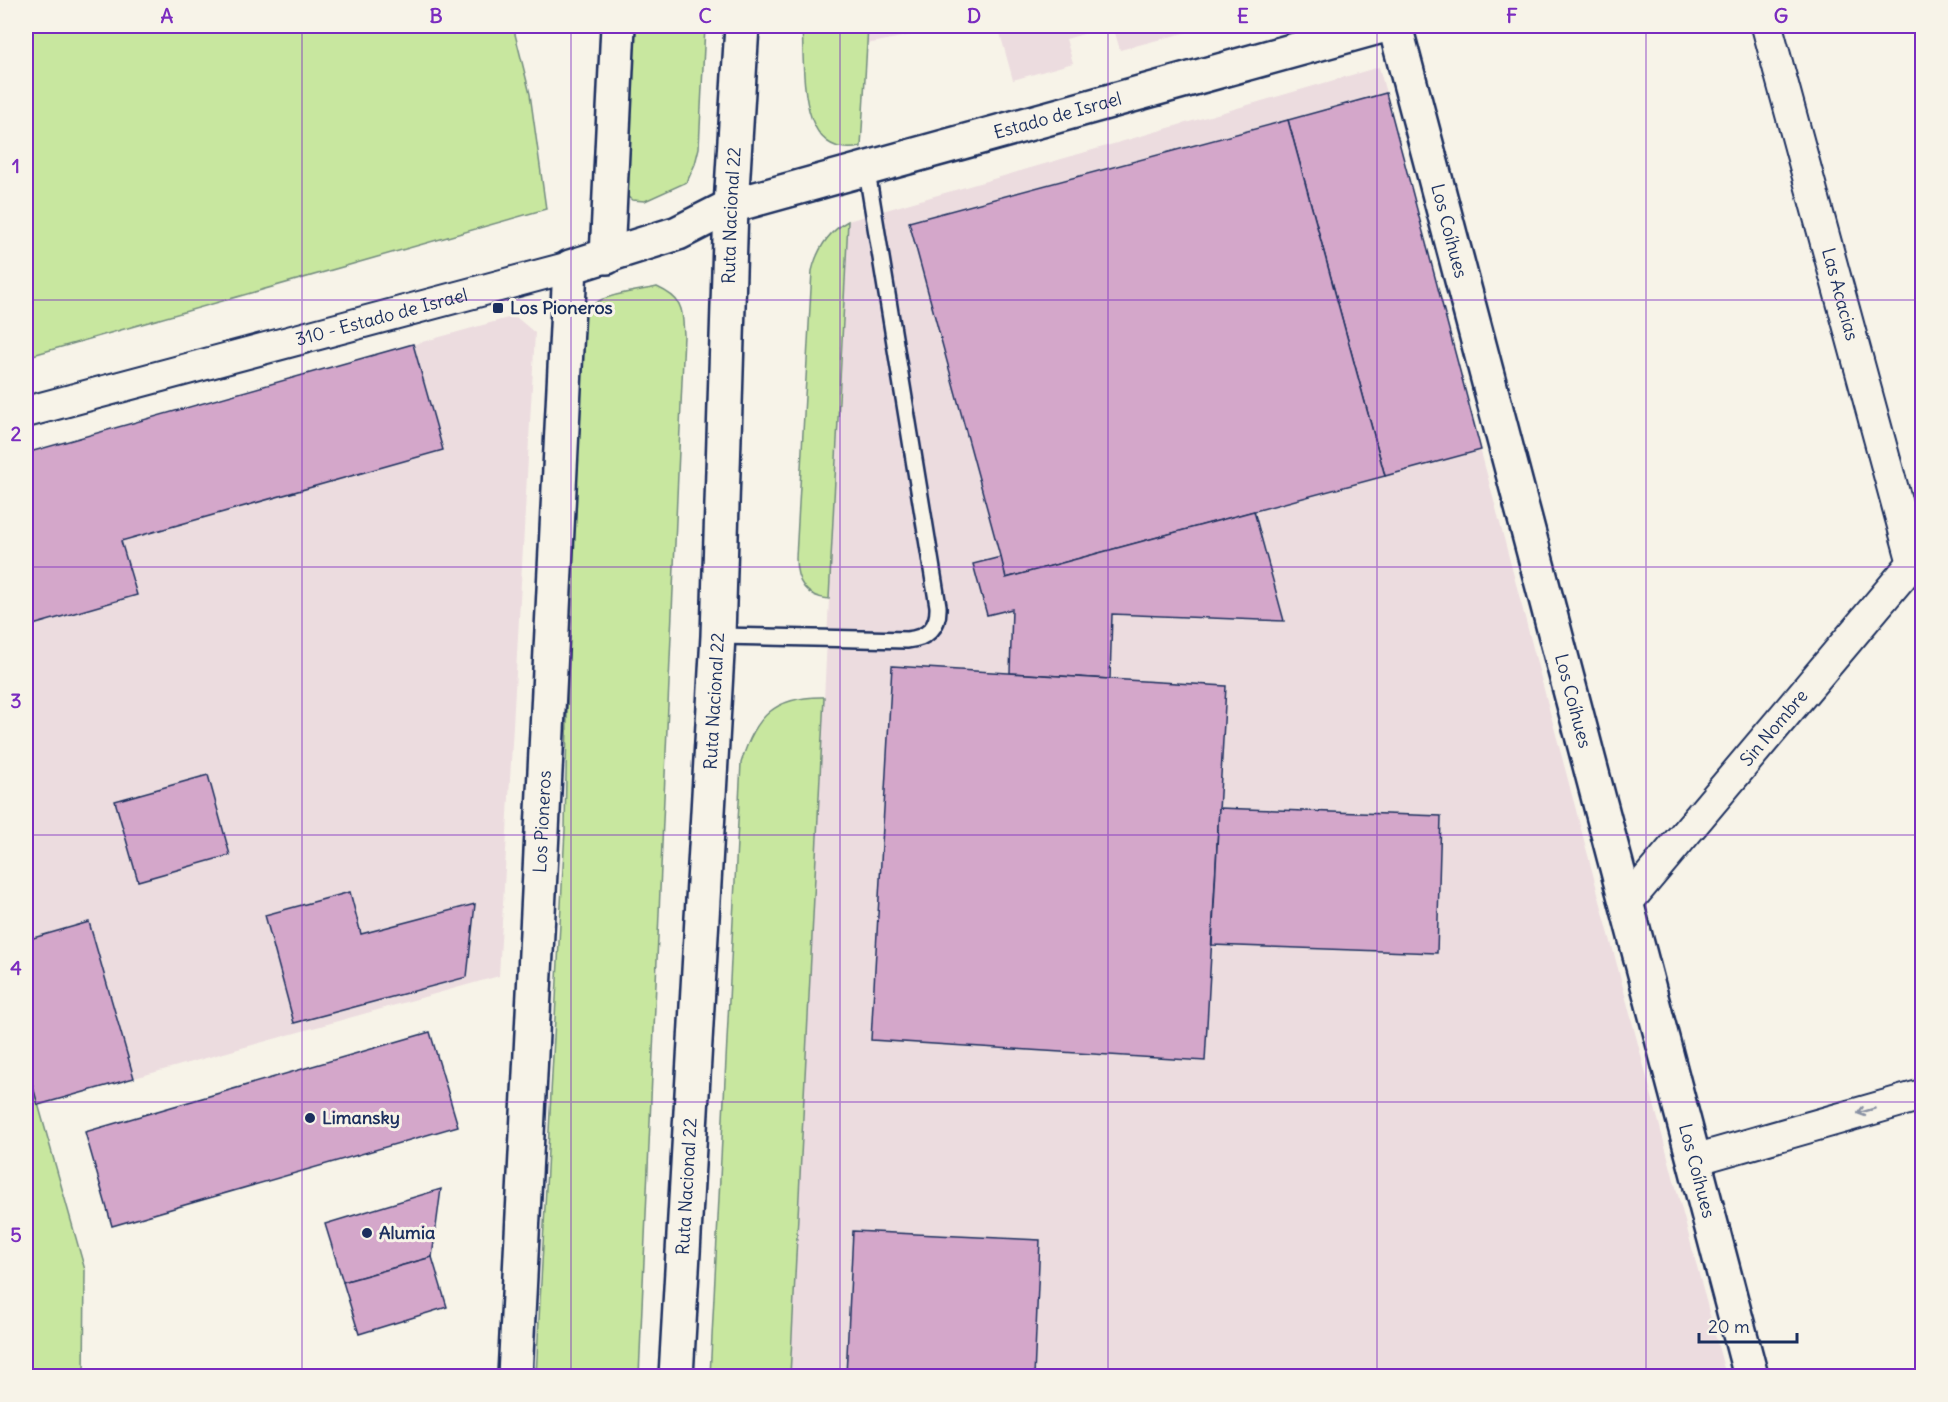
<svg xmlns="http://www.w3.org/2000/svg" width="1948" height="1402" viewBox="0 0 1948 1402" font-family="Delius,sans-serif">
	<rect width="100%" height="100%" fill="#f7f3e8"/>
	<filter id="ink" filterUnits="userSpaceOnUse"><feTurbulence type="fractalNoise" baseFrequency=".0167" numOctaves="2"/><feDisplacementMap in="SourceGraphic" scale="12" xChannelSelector="R" yChannelSelector="G"/><feConvolveMatrix kernelMatrix="1 2 1 2 8 2 1 2 1" color-interpolation-filters="sRGB"/></filter>
	<g filter="url(#ink)">
		<g fill="#ecdcdf">
			<path d="M868,26H956L867,44Z"/>
			<path d="M998,26H1111L1066,39L1073,63L1013,80Z"/>
			<path d="M1113,26H1210L1120,50Z"/>
			<path d="M1379,67L1726,1376H790L848,221Z"/>
			<path d="M515,316L535,333L499,976L38,1105L26,1061V453Z"/>
		</g>
		<g fill="#c8e79f" stroke="#728b7e" stroke-width="1.5">
			<path d="M26,26H513L530,94L546,209L26,357Z"/>
			<path d="M632,26H705L699,148L695,164L687,182L645,201L632,200L623,193Z"/>
			<path d="M802,26H868L861,147C796,160 805,68 802,26Z"/>
			<path d="M848,221L829,599C805,597 796,581 796,558L812,271C817,250 828,232 848,221Z"/>
			<path d="M657,287C683,299 682,307 684,335L639,1376H536L565,830L574,326C591,293 623,294 657,287Z"/>
			<path d="M824,697L790,1376H710L741,763C755,716 775,696 824,697Z"/>
			<path d="M26,1061L85,1270L84,1376H26Z"/>
		</g>
		<g fill="#d4a7ca" stroke="#1b2f5e" stroke-width="1.5">
			<path d="M1386,93L1481,450L1385,476L1288,120Z"/>
			<path d="M1288,120L1385,476L1006,578L909,222Z"/>
			<path d="M413,344L443,450L121,541L137,595L26,627V453Z"/>
			<path d="M1254,511L1284,621L1112,614L1110,679L1010,673L1012,609L987,615L973,564L1001,557L1006,578Z"/>
			<path d="M892,666L1226,686L1205,1061L871,1040Z"/>
			<path d="M208,775L230,855L138,881L115,801Z"/>
			<path d="M1219,808L1441,816L1437,953L1212,945Z"/>
			<path d="M350,892L361,934L475,904L467,977L294,1023L265,915Z"/>
			<path d="M89,922L134,1078L38,1105L26,1061V940Z"/>
			<path d="M430,1032L458,1126L112,1226L85,1132Z"/>
			<path d="M441,1189L432,1257L343,1282L325,1224Z"/>
			<path d="M853,1231L1040,1240L1034,1376H846Z"/>
			<path d="M432,1257L447,1307L359,1334L343,1282Z"/>
		</g>
		<g fill="none" stroke-linecap="round" stroke-linejoin="round">
			<g stroke="#1b2f5e" stroke-width="20">
				<path id="lane" d="M718,636L907,640C927,638 939,628 938,606L866,166"/>
			</g>
			<g stroke="#1b2f5e" stroke-width="34">
				<g id="street">
					<path id="s1" d="M1767,26L1913,563"/>
					<path id="s2" d="M26,412L570,267"/>
					<path id="s3" d="M1626,904L1922,552"/>
					<path d="M1694,1160L1922,1095"/>
				</g>
			</g>
			<g stroke="#1b2f5e" stroke-width="38">
				<g id="secondary">
					<path id="s4" d="M1395,26L1751,1376"/>
					<path d="M607,257L618,26"/>
					<path id="s5" d="M515,1376L570,267L678,233L731,206L1382,26"/>
				</g>
			</g>
			<g stroke="#1b2f5e" stroke-width="38">
				<g id="highway">
					<path id="s6" d="M676,1376L718,636L731,206L742,26"/>
				</g>
			</g>
			<use href="#lane" stroke="#f7f3e8" stroke-width="15"/>
			<use href="#street" stroke="#f7f3e8" stroke-width="30"/>
			<use href="#secondary" stroke="#f7f3e8" stroke-width="33"/>
			<use href="#highway" stroke="#f7f3e8" stroke-width="33"/>
		</g>
		<defs><path id="oneway-shaft" d="M-6 0H5M1.5-3L5.5 0L1.5 3" fill="none" stroke-width="1.6" stroke-linecap="round" stroke-linejoin="round" transform="scale(1.5)"/></defs>
		<use stroke="#8991a3" href="#oneway-shaft" transform="translate(1866 1111) rotate(164)"/>
	</g>
	<path fill="none" stroke="#7b2cbf" stroke-width="1.5" stroke-opacity="0.55" d="M302,26V1376M571,26V1376M840,26V1376M1108,26V1376M1377,26V1376M1646,26V1376M26,300H1922M26,567H1922M26,835H1922M26,1102H1922"/>
	<g fill="#1b2f5e" stroke="#f7f3e8" stroke-width="2">
		<rect x="492" y="302" width="12" height="12" rx="3"/>
		<circle cx="310" cy="1118" r="6"/>
		<circle cx="367" cy="1233" r="6"/>
	</g>
	<g text-anchor="middle" stroke-width="6" stroke-linejoin="round" paint-order="stroke">
		<g font-size="18" fill="#1b2f5e" stroke="#f7f3e8">
			<text dy="6" stroke="none"><textPath href="#s5" startOffset="1622">Estado de Israel</textPath></text>
			<text dy="6" stroke="none"><textPath href="#s6" startOffset="1162">Ruta Nacional 22</textPath></text>
			<text dy="6" stroke="none"><textPath href="#s4" startOffset="212">Los Coíhues</textPath></text>
			<text dy="6" stroke="none"><textPath href="#s1" startOffset="278">Las Acacias</textPath></text>
			<text dy="6" stroke="none"><textPath href="#s2" startOffset="368">310 - Estado de Israel</textPath></text>
			<text dy="6" stroke="none"><textPath href="#s6" startOffset="676">Ruta Nacional 22</textPath></text>
			<text dy="6" stroke="none"><textPath href="#s4" startOffset="698">Los Coíhues</textPath></text>
			<text dy="6" stroke="none"><textPath href="#s3" startOffset="230">Sin Nombre</textPath></text>
			<text dy="6" stroke="none"><textPath href="#s5" startOffset="555">Los Pioneros</textPath></text>
			<text dy="6" stroke="none"><textPath href="#s4" startOffset="1184">Los Coíhues</textPath></text>
			<text dy="6" stroke="none"><textPath href="#s6" startOffset="190">Ruta Nacional 22</textPath></text>
		</g>
		<g font-size="18" font-weight="bold" fill="#1b2f5e" stroke="#f7f3e8" text-anchor="start">
			<text x="510" y="314">Los Pioneros</text>
			<text x="322" y="1124">Limansky</text>
			<text x="379" y="1239">Alumia</text>
		</g>
	</g>
	<rect width="1948" height="1402" fill="none" stroke="#f7f3e8" stroke-width="66"/>
	<path d="M1699 1333v9h98v-9" fill="none" stroke="#1b2f5e" stroke-width="3"/>
	<text x="1708" y="1333" font-size="18" fill="#1b2f5e" stroke="#f7f3e8" stroke-width="4.5" paint-order="stroke">20 m</text>
	<rect x="33" y="33" width="1882" height="1336" fill="none" stroke="#7b2cbf" stroke-width="2"/>
	<g font-size="20" text-anchor="middle" font-weight="bold" fill="#7b2cbf">
		<text x="167" y="23">A</text>
		<text x="436" y="23">B</text>
		<text x="705" y="23">C</text>
		<text x="974" y="23">D</text>
		<text x="1243" y="23">E</text>
		<text x="1512" y="23">F</text>
		<text x="1781" y="23">G</text>
		<text x="16" y="173">1</text>
		<text x="16" y="441">2</text>
		<text x="16" y="708">3</text>
		<text x="16" y="975">4</text>
		<text x="16" y="1242">5</text>
	</g>
</svg>
